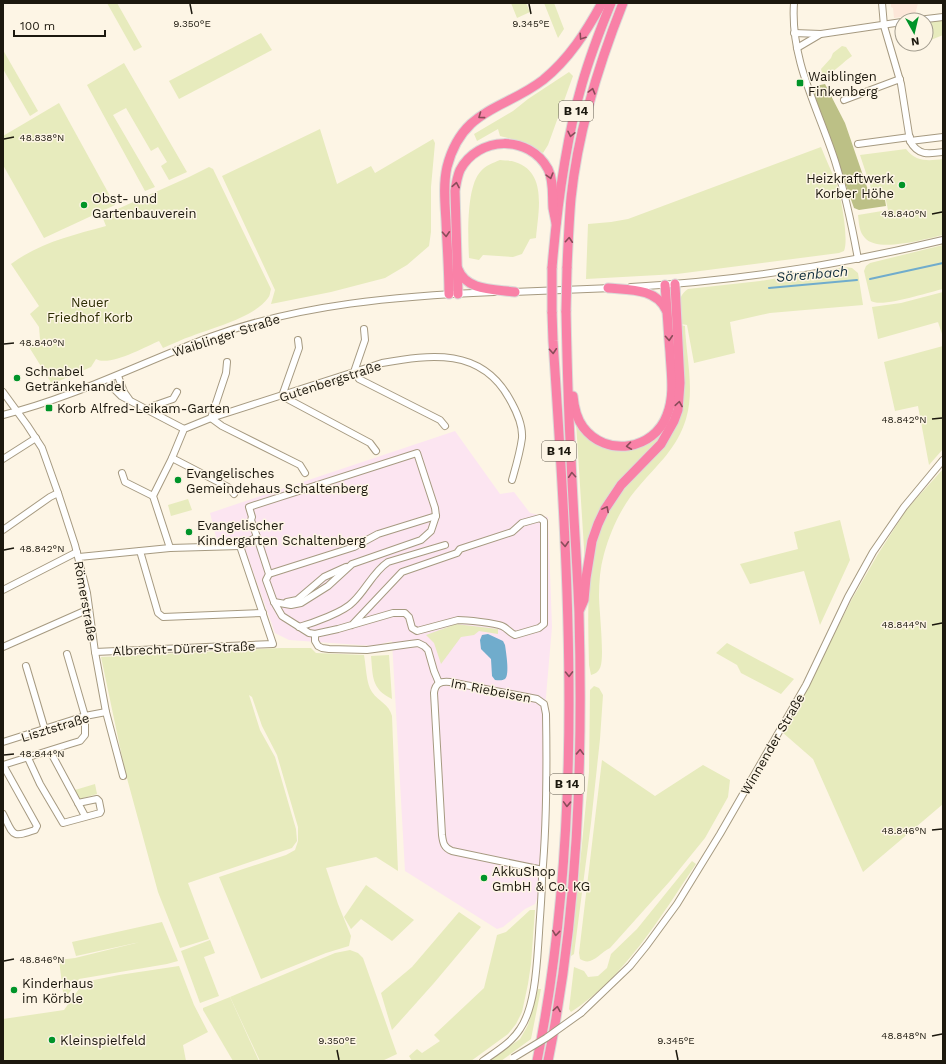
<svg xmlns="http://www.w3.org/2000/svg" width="946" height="1064" viewBox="0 0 946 1064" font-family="'Work Sans',sans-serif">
	<rect width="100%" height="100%" fill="#fdf5e5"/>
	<path fill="#fce5f1" d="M455,431L500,494L514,492L530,513L548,517L552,627L545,708L542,885L535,904L525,909L503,927L497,929L405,871L392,641L374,646L289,640L275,633L242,541H217L210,513Z"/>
	<path fill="#fde7d9" d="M891,3H918L915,15L894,18L893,8L891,7Z"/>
	<g fill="#e7ebbd">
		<path d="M107,3H117L142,47L134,51Z"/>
		<path d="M511,3H526L530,12L517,18Z"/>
		<path d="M544,3H554L564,29L558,38Z"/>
		<path d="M943,20V35L926,42V22Z"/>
		<path d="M261,33L272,50L179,99L169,81Z"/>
		<path d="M842,46L846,47L852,56C843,62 835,72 824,76L822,73L821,69L831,58L833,53Z"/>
		<path d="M3,50L38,111L30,116L3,69Z"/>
		<path d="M124,63L187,172L169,180L161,166L167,162L158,147L151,151L126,108L113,115L155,187L145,191L87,85Z"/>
		<path d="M569,72L573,76L548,145L543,153L527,143L500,136L498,129L477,141L474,134L513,111L528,99Z"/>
		<path d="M59,103L115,205L44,238L3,165V136Z"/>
		<path d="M320,129L337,184L371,166L375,173L433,139L435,143L431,187V232L429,246L407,265L385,278L331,292L271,304L275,290L222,176Z"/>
		<path d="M821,147C826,160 832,172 837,184C841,197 849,239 844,251L839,253L677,274L586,279L588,224L611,222L628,219Z"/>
		<path d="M906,149C916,162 928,161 943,159V235C925,239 878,253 865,238C859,232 859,223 858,215L888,210L885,196C879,195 874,194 871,188L860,155Z"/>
		<path d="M500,160C505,161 511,160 515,162C548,172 538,213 536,238L530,239L522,254L513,257L483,255L479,260L469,258C468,237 466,186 481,171C486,165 493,163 500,160Z"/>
		<path d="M209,167L213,169L271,289C270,292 270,296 268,298C255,317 212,328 192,336C182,339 173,344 163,348L159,341C145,347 109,367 96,359L91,367L52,384L29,347L40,339L39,327L30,314L39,306L11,264C39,243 73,235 106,226L102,216L189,177Z"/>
		<path d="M943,245V289C929,292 882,308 871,301L864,271L866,266L870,263Z"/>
		<path d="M845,267L852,268L858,273L863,305L770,313L730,322L735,353L694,363L687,325L681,324C680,310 675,298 688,289L760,281Z"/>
		<path d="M943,292V337L937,319L938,322L878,339L872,307L901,303Z"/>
		<path d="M669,295H671L677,401L664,435L615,489L585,564L576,422L583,431L628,449L671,416Z"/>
		<path d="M680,325L685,326C686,356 695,389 686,419C677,448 659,463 640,485C622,505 611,529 604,554C600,568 599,582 599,596C599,610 605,659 600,668C598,672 595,674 591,675L589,665C588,615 585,565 605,518C617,492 638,475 657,455C661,451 664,445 668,440C673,432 680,421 682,410C687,383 682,353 680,325Z"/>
		<path d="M943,346V449L929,465L918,406L895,411L884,362Z"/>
		<path d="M943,469V804L863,872L813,759L782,732L808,686L852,599L878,554L907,509Z"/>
		<path d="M188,499L192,510L171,516L168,505Z"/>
		<path d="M840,520L850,560L820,625L804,571L750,584L740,564L798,549L794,532Z"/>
		<path d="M456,624L498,629V634L479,631L474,635L461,637L441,664L434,643L426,635Z"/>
		<path d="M727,643L794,679L781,694L741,673L737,665L716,653Z"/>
		<path d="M281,648H311L316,653L364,655C366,665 366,684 372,692C379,702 389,704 392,716L398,871L376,857L326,868L338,904L351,936L349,946L326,953L261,979L219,877L286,855L295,850L298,841V827L277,755L262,726L252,697L249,695L260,730L275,757L296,829L297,841L292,848L188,883L209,939L180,948L158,892L125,771L101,657Z"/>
		<path d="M389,655L392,699C371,689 373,676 371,656Z"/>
		<path d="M594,686L599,688L603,695L600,739L591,823L574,954L571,956L589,772L590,690Z"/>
		<path d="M602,760L655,796L703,765L730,780L728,797L705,838L670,881L610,948C599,953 592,967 580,959L579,953Z"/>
		<path d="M95,784L97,794L80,799L75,790Z"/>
		<path d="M692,861L696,864C661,916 625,977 571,1012L569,1009L574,967L584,971L588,977L598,976L607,968L611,954L637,929Z"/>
		<path d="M366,885L414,920L392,941L361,919L351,929L344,917Z"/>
		<path d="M530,910H535L531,964L528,984L522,1012L516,1024L508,1034L471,1061H412L409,1056L417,1049L422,1053L440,1041L434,1035L484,988L497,935L506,932Z"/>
		<path d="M459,912L481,927L434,983L392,1030L381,993L412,967Z"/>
		<path d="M162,922L178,961L167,964L79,979L64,1000L59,960L75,958L140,942L76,956L72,942Z"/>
		<path d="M210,940L215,953L204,957L219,996L200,1003L181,951Z"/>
		<path d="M350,950L358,953L363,958L397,1054L382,1061H260L230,997L335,953Z"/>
		<path d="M179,966L194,1005L208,1032L183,1045L186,1061H3V1019L64,1010L84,982L119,975Z"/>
		<path d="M538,989H541L531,1039L501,1061H489L520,1039L528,1025Z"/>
		<path d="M230,997L259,1061H233L203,1010V1008Z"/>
	</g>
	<path fill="#bcc086" d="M825,84L845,123L869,193L877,199L885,200L886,206L859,210L854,208L811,87Z"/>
	<path fill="#70accc" d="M488,634L503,641L505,645C506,652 510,675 505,679C502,681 498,680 495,680L492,676L491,659L481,649L480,640L482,635Z"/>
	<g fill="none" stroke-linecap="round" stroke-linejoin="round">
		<g stroke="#70accc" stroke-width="2">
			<path d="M870,279L943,263"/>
			<path d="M769,288L857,280"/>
		</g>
		<g stroke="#a69a81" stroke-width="8">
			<g id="minor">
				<path d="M794,3C790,60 818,108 835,161C845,193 852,226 858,259"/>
				<path d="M882,3L884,26L901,84L910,141C918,156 929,154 943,152"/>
				<path d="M918,20L943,17"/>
				<path d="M794,33L821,34L902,22"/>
				<path d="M797,48L819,35"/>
				<path d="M844,100L900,79"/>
				<path d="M910,141L943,137"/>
				<path d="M858,144L910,137"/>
				<path d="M631,287C736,281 840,265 943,240"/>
				<path d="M513,292L612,288"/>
				<path d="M364,329L365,340L354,372L359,379L440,420L445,426"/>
				<path d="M298,340L299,348L282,396L370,443L376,451"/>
				<path d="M227,362L226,373L211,418L222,426L300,465L305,473"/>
				<path d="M118,376L124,392L129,399"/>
				<path d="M109,379L113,388L121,396L184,429"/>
				<path d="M3,392L27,425L42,448L58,493L75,545L87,593L95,652L106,712L123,776"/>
				<path d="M149,410L153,406L173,399L177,392"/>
				<path d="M3,415C75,397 141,363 210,337C301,304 398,296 494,292"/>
				<path d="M172,458L228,487L234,494"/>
				<path d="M3,459L36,438"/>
				<path d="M122,473L125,482L153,496"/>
				<path d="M3,530L50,497L58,493"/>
				<path d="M257,537L251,520L252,517L249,507L417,453L435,508L436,516L378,534L354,547L269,574"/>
				<path d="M170,548L153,496L172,458L184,429L211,418L382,363C431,354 481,348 509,398C516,410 523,424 522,438C520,453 516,466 512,480"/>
				<path d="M140,551L158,613L163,617L263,613"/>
				<path d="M79,557L170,548L240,546L257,537L269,574L266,580L274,602L282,616L309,633L315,634L338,629L393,613H405L409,617L412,628L417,631L458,620C466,620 495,623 502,626C507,628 510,633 515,635L539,628L544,624V521L540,518L522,523L512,532L460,549L457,553L402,572L352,625"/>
				<path d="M3,590L77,552"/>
				<path d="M274,602L291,605L301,603L328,586L352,564L421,540L431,531L436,516"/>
				<path d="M287,602L297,600L324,577L346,567"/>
				<path d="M299,627C313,623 344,612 353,602C366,590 373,572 388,562L445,545"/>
				<path d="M315,634V641L318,646L322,648L329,649L367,650L410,644L418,643L424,646L428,650L434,671L439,683"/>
				<path d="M3,647L89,609"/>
				<path d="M95,652L273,644L240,546"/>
				<path d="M26,666L45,730"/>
				<path d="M3,742L85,716L106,712"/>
				<path d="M50,751L85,816"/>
				<path d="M28,758L40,784L63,823L100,813L101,811L99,801L97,799L78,803"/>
				<path d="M3,765L70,744L80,741L85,735V716L67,654"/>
				<path d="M3,765L37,826L35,830C11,838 14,836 3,814"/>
				<path d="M581,1013L630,966L647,945L677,904L720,834L806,685L848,597L873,552L904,507L943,460"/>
				<path d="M483,1061C497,1051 511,1043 520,1029C536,1006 537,960 539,933C540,914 542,896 542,877C547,823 547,769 546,714L544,704L537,699L450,682C441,681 435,683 434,693L442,835C443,843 444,848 452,851L543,870"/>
			</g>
		</g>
		<g stroke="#dbdad8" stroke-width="11">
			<g id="highway">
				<path d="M552,268C557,207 565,143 582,84C590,56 600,30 611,3"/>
				<path d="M567,268C568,245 569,221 571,198C578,130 598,66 623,3"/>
				<path d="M458,269C466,291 495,289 515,292"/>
				<path d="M608,288C629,290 656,288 666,310"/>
				<path d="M449,294C449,270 447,246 446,221C445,204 443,184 447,167C462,108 504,110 543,80C569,59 586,32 602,3"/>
				<path d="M458,294L455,191C456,184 457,177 460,170C478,136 529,134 548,169C554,181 552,195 553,208C554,213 555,218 556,223"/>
				<path d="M573,396C574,407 577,419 583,427C606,458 654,450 667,415C675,395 671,373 670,352C668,330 667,307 665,285"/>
				<path d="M580,609L584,600L586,578L592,541L598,524L605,509L621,485L661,444L674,421L678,410L680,383L675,284"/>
				<path d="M537,1061C585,824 569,581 553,341L552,312"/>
				<path d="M548,1061C578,914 583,762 579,613C577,561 573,510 571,458C568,409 567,360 566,311"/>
			</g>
		</g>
		<use href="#minor" stroke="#fff" stroke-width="6"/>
		<use href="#highway" stroke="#f981a7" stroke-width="9"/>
		<g stroke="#a69a81" stroke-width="8" stroke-linecap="butt">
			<path id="minor-bridge" d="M513,1058L546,1038L581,1013"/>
		</g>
		<g stroke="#dbdad8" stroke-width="11" stroke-linecap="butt">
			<g id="highway-bridge">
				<path d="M566,311L567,268"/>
				<path d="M552,312V268"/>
			</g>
		</g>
		<use href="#minor-bridge" stroke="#fff" stroke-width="6"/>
		<use href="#highway-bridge" stroke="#f981a7" stroke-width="9"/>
	</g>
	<defs><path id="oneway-chevron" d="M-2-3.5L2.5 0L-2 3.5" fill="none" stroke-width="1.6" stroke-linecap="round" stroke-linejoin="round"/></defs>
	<g stroke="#8a4c5a">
		<use href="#oneway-chevron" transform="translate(582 37) rotate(124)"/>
		<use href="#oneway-chevron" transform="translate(592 91) rotate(-75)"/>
		<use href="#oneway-chevron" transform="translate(481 116) rotate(144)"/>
		<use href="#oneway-chevron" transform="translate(571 134) rotate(102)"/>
		<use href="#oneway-chevron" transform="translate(550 176) rotate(74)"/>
		<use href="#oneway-chevron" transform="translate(456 185) rotate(-80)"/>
		<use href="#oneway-chevron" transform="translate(446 234) rotate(87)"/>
		<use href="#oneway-chevron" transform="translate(569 240) rotate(-86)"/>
		<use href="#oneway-chevron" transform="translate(669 338) rotate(86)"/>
		<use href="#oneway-chevron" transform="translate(553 351) rotate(86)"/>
		<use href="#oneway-chevron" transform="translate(679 404) rotate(-81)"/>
		<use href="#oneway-chevron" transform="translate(629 446) rotate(172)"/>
		<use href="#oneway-chevron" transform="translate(572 475) rotate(-94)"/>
		<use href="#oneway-chevron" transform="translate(606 509) rotate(-62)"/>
		<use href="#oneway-chevron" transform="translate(565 544) rotate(87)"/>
		<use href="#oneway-chevron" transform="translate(569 674) rotate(89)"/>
		<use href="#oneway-chevron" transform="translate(580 752) rotate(-88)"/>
		<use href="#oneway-chevron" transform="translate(567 804) rotate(92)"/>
		<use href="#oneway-chevron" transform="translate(556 933) rotate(96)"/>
		<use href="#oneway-chevron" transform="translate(557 1009) rotate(-81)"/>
	</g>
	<path fill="none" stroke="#1c180e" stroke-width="1.5" d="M190,4L192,14M529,4L531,14M4,139L14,137M932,214L942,212M4,344L14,343M932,419L942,418M4,550L14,548M932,625L942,623M4,755L14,754M932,830L942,829M4,961L14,959M932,1036L942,1034M337,1050L339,1060M676,1050L678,1060"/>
	<g fill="#009429" stroke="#fdf5e5" stroke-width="1.5">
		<rect x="796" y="79" width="8" height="8" rx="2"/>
		<circle cx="902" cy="185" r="4"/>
		<circle cx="84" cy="205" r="4"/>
		<circle cx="17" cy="378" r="4"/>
		<rect x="45" y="404" width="8" height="8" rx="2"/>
		<circle cx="178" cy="480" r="4"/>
		<circle cx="189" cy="532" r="4"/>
		<circle cx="484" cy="878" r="4"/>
		<circle cx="14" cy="990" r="4"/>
		<circle cx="52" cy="1040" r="4"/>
	</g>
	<g text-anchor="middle" stroke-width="3" stroke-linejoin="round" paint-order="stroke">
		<g fill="#fdf5e5" stroke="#605a4e" stroke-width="1">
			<rect x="559" y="101" width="34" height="20" rx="3"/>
			<rect x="542" y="441" width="34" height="20" rx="3"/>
			<rect x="550" y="774" width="34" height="20" rx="3"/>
		</g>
		<g font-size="12" font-weight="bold" fill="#1c180e">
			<text x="576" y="115">B 14</text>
			<text x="559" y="455">B 14</text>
			<text x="567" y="788">B 14</text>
		</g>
		<g font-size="13" fill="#1c180e" stroke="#fdf5e5" text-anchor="start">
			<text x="808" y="81">Waiblingen<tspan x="808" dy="15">Finkenberg</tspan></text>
			<text x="894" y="183" text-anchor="end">Heizkraftwerk<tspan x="894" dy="15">Korber Höhe</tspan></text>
			<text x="92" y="203">Obst- und<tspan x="92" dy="15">Gartenbauverein</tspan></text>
			<text x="25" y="376">Schnabel<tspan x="25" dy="15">Getränkehandel</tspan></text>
			<text x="57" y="413">Korb Alfred-Leikam-Garten</text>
			<text x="186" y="478">Evangelisches<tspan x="186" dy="15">Gemeindehaus Schaltenberg</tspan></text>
			<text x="197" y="530">Evangelischer<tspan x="197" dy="15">Kindergarten Schaltenberg</tspan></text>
			<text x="492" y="876">AkkuShop<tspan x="492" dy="15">GmbH &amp; Co. KG</tspan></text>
			<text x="22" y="988">Kinderhaus<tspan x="22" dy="15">im Körble</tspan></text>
			<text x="60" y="1045">Kleinspielfeld</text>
		</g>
		<g font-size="13" fill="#2a2b00" stroke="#fdf5e5">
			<text x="90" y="307">Neuer<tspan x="90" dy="15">Friedhof Korb</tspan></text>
		</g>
		<g font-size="13" fill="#1c180e" stroke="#fdf5e5">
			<text transform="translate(226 335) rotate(-18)" y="5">Waiblinger Straße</text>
			<text transform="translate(330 381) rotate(-18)" y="5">Gutenbergstraße</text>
			<text transform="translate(86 601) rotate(80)" y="5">Römerstraße</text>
			<text transform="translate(184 648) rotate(-2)" y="5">Albrecht-Dürer-Straße</text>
			<text transform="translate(491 690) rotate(11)" y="5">Im Riebeisen</text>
			<text transform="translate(55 727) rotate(-17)" y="5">Lisztstraße</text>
			<text transform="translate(772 744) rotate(-60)" y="5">Winnender Straße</text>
		</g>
		<g font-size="14" font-style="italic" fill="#14313f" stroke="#fdf5e5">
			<text transform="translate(812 274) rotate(-5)" y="5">Sörenbach</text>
		</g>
	</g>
	<g font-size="10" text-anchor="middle" fill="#1c180e" stroke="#fdf5e5" stroke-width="3" stroke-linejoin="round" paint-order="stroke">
		<text x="192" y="27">9.350°E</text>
		<text x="531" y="27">9.345°E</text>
		<text x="42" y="141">48.838°N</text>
		<text x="904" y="217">48.840°N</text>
		<text x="42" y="346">48.840°N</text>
		<text x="904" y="423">48.842°N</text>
		<text x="42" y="552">48.842°N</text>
		<text x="904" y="628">48.844°N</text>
		<text x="42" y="757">48.844°N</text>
		<text x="904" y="834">48.846°N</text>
		<text x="42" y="963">48.846°N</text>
		<text x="904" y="1039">48.848°N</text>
		<text x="337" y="1044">9.350°E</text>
		<text x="676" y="1044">9.345°E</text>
	</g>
	<rect width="946" height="1064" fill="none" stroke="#1c180e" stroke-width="8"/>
	<g transform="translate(914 32) rotate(172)"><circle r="19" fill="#fdf5e5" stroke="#a39d8f"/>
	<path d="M0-3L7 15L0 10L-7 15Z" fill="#009429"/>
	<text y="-6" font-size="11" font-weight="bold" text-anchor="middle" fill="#1c180e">N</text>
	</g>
	<path d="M14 30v6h91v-6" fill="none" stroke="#1c180e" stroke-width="2"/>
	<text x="20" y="30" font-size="12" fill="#1c180e" stroke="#fdf5e5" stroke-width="3" paint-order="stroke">100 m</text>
</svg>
